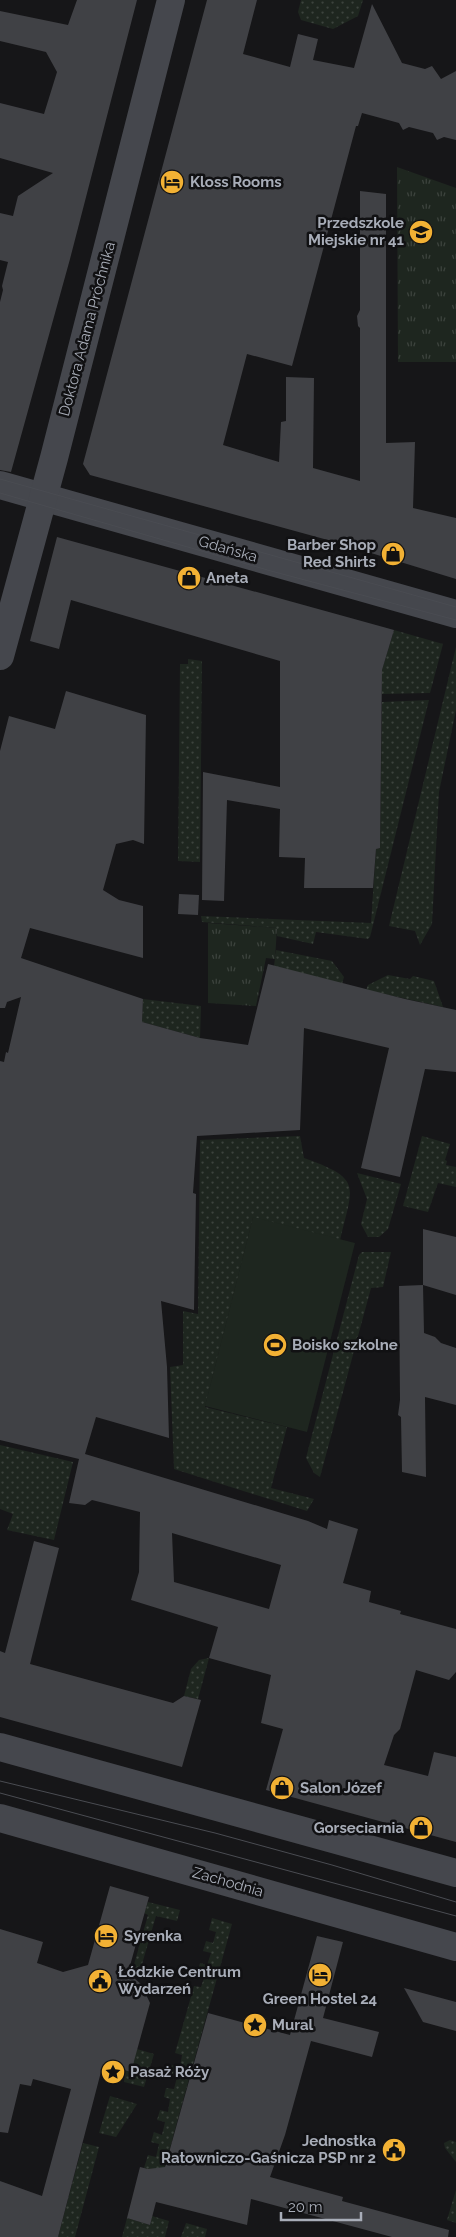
<svg xmlns="http://www.w3.org/2000/svg" width="456" height="2237" viewBox="0 0 456 2237" font-family="Raleway,sans-serif">
	<defs>
		<pattern id="grass-dots" width="8" height="8" patternUnits="userSpaceOnUse" patternTransform="scale(1.25)"><rect width="8" height="8" fill="#1e261f"/><path d="M2 2h.1M6 6h.1" fill="none" stroke="#3c433d" stroke-width="1.8" stroke-linecap="round"/></pattern>
		<pattern id="park-tufts" width="24" height="20" patternUnits="userSpaceOnUse" patternTransform="scale(1.25)"><rect width="24" height="20" fill="#1e261f"/><path d="M3 7l-1-3M5 7V3M7 7l1-3M15 17l-1-3M17 17v-4M19 17l1-3" fill="none" stroke="#3c433d"/></pattern>
	</defs>
	<rect width="100%" height="100%" fill="#161618"/>
	<g fill="url(#grass-dots)">
		<path d="M301,0H363L358,16L333,29L301,20L298,12Z"/>
		<path d="M394,630L443,644L430,693L382,694L381,673Z"/>
		<path d="M456,647V710L439,792L432,924L420,945L415,931L389,926Z"/>
		<path d="M188,659L202,661L200,862L178,861L180,664H188Z"/>
		<path d="M429,700L370,937L368,939L316,932L313,944L277,936V928L202,922L201,916L371,923L376,849L380,848L382,702Z"/>
		<path d="M276,950L332,961L344,977L342,984L274,966Z"/>
		<path d="M388,975L410,979L413,976L434,981L443,1007L366,990L368,985Z"/>
		<path d="M143,999L201,1006L200,1038L142,1022Z"/>
		<path d="M300,1136L304,1158C363,1179 353,1185 340,1240L253,1218L205,1407L287,1427L271,1488L314,1499L307,1511L174,1469L170,1367L183,1365V1311L198,1314L200,1140Z"/>
		<path d="M422,1136L450,1144L445,1160L447,1161L446,1165L456,1167V1187L438,1183L428,1212L403,1206Z"/>
		<path d="M357,1173L401,1184L388,1229L379,1237H368L361,1224L367,1199Z"/>
		<path d="M362,1252H391L383,1287L371,1288L320,1477L314,1473L306,1458L359,1255Z"/>
		<path d="M0,1445L73,1462L54,1540L7,1530L13,1514L0,1509Z"/>
		<path d="M209,1658L198,1699L184,1696L191,1669L199,1660Z"/>
		<path d="M148,1902L180,1910L177,1921L156,1916L140,1971L133,1968L148,1915L144,1913Z"/>
		<path d="M212,1918L232,1924L163,2173L144,2168L148,2155L156,2157L159,2144L151,2142L154,2132L162,2135L165,2122L157,2120L160,2110L168,2112L170,2099L164,2097L166,2088L174,2089L177,2077L169,2075L172,2065L180,2067L182,2055L175,2053L194,1986L201,1987L205,1975L197,1973L200,1963L207,1965L211,1953L203,1951L206,1941L213,1943L216,1932L209,1930Z"/>
		<path d="M137,2049L154,2054L144,2087L124,2082L125,2070Z"/>
		<path d="M110,2096L137,2104L116,2137L99,2133Z"/>
		<path d="M450,2140L456,2142V2162L445,2148L444,2143Z"/>
		<path d="M83,2143L99,2147L75,2237H58Z"/>
		<path d="M456,2190V2223L447,2220Z"/>
		<path d="M152,2216L169,2221L165,2237H122L127,2218L150,2225Z"/>
		<path d="M186,2223L207,2229L205,2237H181Z"/>
	</g>
	<g fill="url(#park-tufts)">
		<path d="M397,167L456,188V362H398Z"/>
		<path d="M208,923L277,928L275,959L266,958L256,1006L208,1003Z"/>
	</g>
	<path fill="#1e261f" d="M253,1217L355,1243L307,1432L205,1406Z"/>
	<g fill="#404145" fill-rule="evenodd">
		<path d="M77,0H137L70,259L11,472L0,470V302L3,290L2,286L8,262L0,260V213L13,216L18,196L53,173L0,158V103L44,114L57,72L46,52L0,41V11L68,25Z"/>
		<path d="M207,0H257L243,54L290,67L298,34L318,39L313,60L354,68L372,4L402,63L425,69L432,66L441,79L456,71V140L444,137L437,140L433,133L409,127L403,130L399,123L362,113L358,126H356L292,366L247,354L223,445L279,462L281,422L286,421V377L314,378L313,468L360,481V328L358,326L357,316L360,310V191L386,194V443L415,442L413,508L456,518V579L335,542L90,475L83,464Z"/>
		<path d="M57,537L394,630L382,670L380,848L376,849L373,888H304L305,858L279,857L280,809L227,800L224,901L202,900L203,772L280,787V661L71,600L59,649L30,641Z"/>
		<path d="M66,691L146,715L144,844L133,840L116,844L103,890L119,900L143,906V958L30,928L21,958L143,999L142,1022L200,1038L248,1045L268,964L405,999L456,1010V1072L425,1069L400,1177L361,1168L389,1048L304,1028L300,1130L197,1136L193,1193L196,1194L194,1310L161,1301L167,1367L169,1438L96,1417L85,1454L308,1521L327,1529L329,1520L358,1529L343,1583L371,1591L369,1602L401,1611L400,1614L456,1629V1672L449,1680L416,1670L400,1729L394,1735L384,1765L428,1776L434,1752L456,1757V1842L266,1790L283,1729L261,1723L271,1675L209,1658L218,1627L131,1600L139,1572L140,1512L92,1500L85,1505L69,1503L79,1459L0,1440V1061L4,1062L6,1052L8,1053L21,997L7,1002L5,1008H0V751L9,716L55,729ZM172,1533L281,1565L269,1609L174,1582Z"/>
		<path d="M179,894L199,895L198,915L178,914Z"/>
		<path d="M423,1229L456,1237V1295L423,1285Z"/>
		<path d="M423,1285L424,1333L435,1337L441,1343L456,1348V1405L425,1397L426,1477L402,1472L401,1417L398,1415L400,1400L399,1286Z"/>
		<path d="M34,1541L59,1548L30,1664L173,1703L184,1696L201,1700L182,1767L0,1717V1651L5,1653Z"/>
		<path d="M110,1886L149,1897L128,1973L141,1984L150,2003L131,2072L103,2064L58,2237H0V2181L42,2196L71,2089L33,2079L31,2086L20,2084L8,2133L0,2132V1929L43,1942L37,1963L63,1972L88,1965Z"/>
		<path d="M317,1936L343,1942L323,2018L379,2032L372,2057L311,2041L285,2135L270,2177L343,2197L342,2201L449,2230L448,2237H392L251,2199L247,2225L156,2202L150,2225L127,2218L140,2167L148,2169L165,2167L208,2013L290,2035Z"/>
		<path d="M404,1988L456,2002V2031L423,2022Z"/>
	</g>
	<g fill="none" stroke-linecap="round" stroke-linejoin="round">
		<g stroke="#45474d" stroke-width="28">
			<path d="M0,485L456,614"/>
			<path d="M0,656L54,458L171,0"/>
			<path d="M0,1747L456,1873"/>
			<path d="M0,1818L456,1947"/>
		</g>
		<g stroke="#4a4c52" stroke-width="1">
			<path d="M0,479L456,607"/>
			<path d="M0,493L271,571L456,620"/>
			<path d="M0,1781L215,1833L332,1865L456,1902"/>
			<path d="M0,1793L456,1916"/>
		</g>
	</g>
	<defs>
		<g id="hotel-disc" transform="scale(1.25)"><circle r="9.5" fill="#f2b134" stroke="#111113"/><path d="M-6-4.5h1.5V1H6V5H4.5V3h-9V5H-6ZM-4 0a1.8 1.8 0 1 1 3.6 0ZM.5 0V-2.5h3Q6-2.5 6 0Z" fill="#111"/></g>
		<g id="school-disc" transform="scale(1.25)"><circle r="9.5" fill="#f2b134" stroke="#111113"/><path d="M0-5L7-2L0 1L-7-2ZM-4 1L0 2.5L4 1V4Q0 6-4 4Z" fill="#111"/></g>
		<g id="shop-disc" transform="scale(1.25)"><circle r="9.5" fill="#f2b134" stroke="#111113"/><path d="M-5-2.5h2.3a2.7 3.5 0 0 1 5.4 0H5L5.5 6h-11ZM-1.5-2.5h3a1.5 2.3 0 0 0-3 0Z" fill="#111"/></g>
		<g id="stadium-disc" transform="scale(1.25)"><circle r="9.5" fill="#f2b134" stroke="#111113"/><path d="M0-5a6.5 5 0 1 0 0 10a6.5 5 0 1 0 0-10ZM-3.5-1.8h7v3.6h-7Z" fill="#111"/></g>
		<g id="civic-disc" transform="scale(1.25)"><circle r="9.5" fill="#f2b134" stroke="#111113"/><path d="M-.6-6.5H3V-4.5H.6V-3L4-1V1h2V6H-6V1h2V-1L-.6-3ZM-1.2 2.5V6h2.4V2.5Z" fill="#111"/></g>
		<g id="sight-disc" transform="scale(1.25)"><circle r="9.5" fill="#f2b134" stroke="#111113"/><path d="M0-6L1.8-2.2L6-1.7L2.9 1.2L3.7 5.4L0 3.3L-3.7 5.4L-2.9 1.2L-6-1.7L-1.8-2.2Z" fill="#111"/></g>
	</defs>
	<g fill-rule="evenodd">
		<use href="#hotel-disc" x="172" y="182"/>
		<use href="#school-disc" x="421" y="232"/>
		<use href="#shop-disc" x="393" y="554"/>
		<use href="#shop-disc" x="189" y="578"/>
		<use href="#stadium-disc" x="275" y="1345"/>
		<use href="#shop-disc" x="282" y="1788"/>
		<use href="#shop-disc" x="421" y="1828"/>
		<use href="#hotel-disc" x="106" y="1936"/>
		<use href="#hotel-disc" x="320" y="1975"/>
		<use href="#civic-disc" x="100" y="1981"/>
		<use href="#sight-disc" x="255" y="2025"/>
		<use href="#sight-disc" x="113" y="2072"/>
		<use href="#civic-disc" x="394" y="2150"/>
	</g>
	<g text-anchor="middle" stroke-width="5" stroke-linejoin="round" paint-order="stroke">
		<g font-size="15" font-weight="bold" fill="#a8adb8" stroke="#111113" text-anchor="start">
			<text x="190" y="187">Kloss Rooms</text>
			<text x="404" y="228" text-anchor="end">Przedszkole<tspan x="404" dy="17">Miejskie nr 41</tspan></text>
			<text x="376" y="550" text-anchor="end">Barber Shop<tspan x="376" dy="17">Red Shirts</tspan></text>
			<text x="206" y="583">Aneta</text>
			<text x="292" y="1350">Boisko szkolne</text>
			<text x="300" y="1793">Salon Józef</text>
			<text x="404" y="1833" text-anchor="end">Gorseciarnia</text>
			<text x="124" y="1941">Syrenka</text>
			<text x="118" y="1977">Łódzkie Centrum<tspan x="118" dy="17">Wydarzeń</tspan></text>
			<text x="320" y="2004" text-anchor="middle">Green Hostel 24</text>
			<text x="272" y="2030">Mural</text>
			<text x="130" y="2077">Pasaż Róży</text>
			<text x="376" y="2146" text-anchor="end">Jednostka<tspan x="376" dy="17">Ratowniczo-Gaśnicza PSP nr 2</tspan></text>
		</g>
		<g font-size="15" fill="#a8adb8" stroke="#111113">
			<text transform="translate(87 329) rotate(-75)" y="5">Doktora Adama Próchnika</text>
			<text transform="translate(228 549) rotate(16)" y="5">Gdańska</text>
			<text transform="translate(228 1882) rotate(16)" y="5">Zachodnia</text>
		</g>
	</g>
	<path d="M281 2212v8h80v-8" fill="none" stroke="#a8adb8" stroke-width="2.5"/>
	<text x="288" y="2212" font-size="15" fill="#a8adb8" stroke="#111113" stroke-width="4" paint-order="stroke">20 m</text>
</svg>
